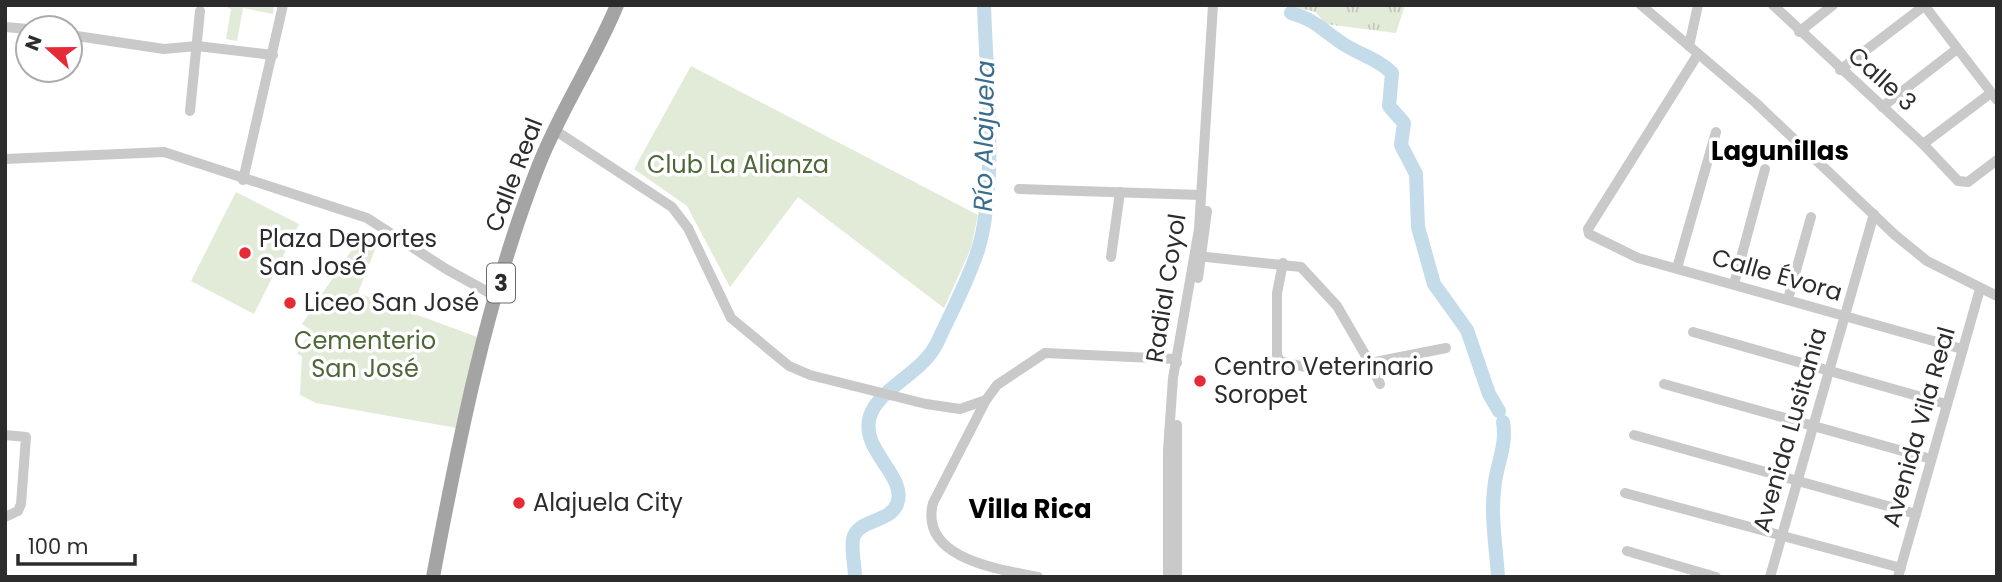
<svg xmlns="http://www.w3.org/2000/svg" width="2002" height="582" viewBox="0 0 2002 582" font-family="Poppins,sans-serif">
	<defs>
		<pattern id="grass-tufts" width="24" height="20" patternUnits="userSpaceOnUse" patternTransform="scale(1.75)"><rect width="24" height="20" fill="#e2ead8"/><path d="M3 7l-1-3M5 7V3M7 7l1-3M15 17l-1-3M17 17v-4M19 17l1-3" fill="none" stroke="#c2c9ba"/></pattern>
	</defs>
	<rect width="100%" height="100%" fill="#fff"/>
	<path fill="url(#grass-tufts)" d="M1284,5H1405L1396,33L1325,24L1316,12Z"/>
	<g fill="#e2ead8">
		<path d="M223,5H274L273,14L243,8L237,41L226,39L231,9Z"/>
		<path d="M691,66L978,215L971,248L944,308L798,197L730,287L687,206L634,169Z"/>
		<path d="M236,192L299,224L254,314L191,281Z"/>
		<path d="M365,230L379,239L358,293L480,338L457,428L316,403L300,395L302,356L297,354L311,330L302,324Z"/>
	</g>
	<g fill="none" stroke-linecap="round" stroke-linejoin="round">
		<g stroke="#c4dbea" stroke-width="14">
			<path d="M1291,13C1315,20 1320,28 1339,41C1356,54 1376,57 1392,73L1389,106L1404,123L1401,145L1416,174L1418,227L1434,284L1467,330L1489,394L1499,411"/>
			<path d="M855,577C855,566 851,550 853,539C857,519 890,523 897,504C908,476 859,450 870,416C879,388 923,373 937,343C951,313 968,281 978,250C998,185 986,75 984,5"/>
			<path d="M1498,577C1496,546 1490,513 1495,482C1498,461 1507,444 1503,422"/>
		</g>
		<g stroke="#c9c9c9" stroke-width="10">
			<path d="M1641,5L1756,103L1895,235L1927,261L1997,296"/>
			<path d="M1773,5L1923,144L1958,181L1968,182L1997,160"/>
			<path d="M1924,5L1997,100"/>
			<path d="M5,27L28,29"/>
			<path d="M1799,32L1833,5"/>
			<path d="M70,35L164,49L197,46L273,55"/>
			<path d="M1689,46L1698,5"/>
			<path d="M1698,54L1588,229L1589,234L1638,258L1962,349"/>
			<path d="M1840,70L1924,6"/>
			<path d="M1882,107L1957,49"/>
			<path d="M190,111L200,11"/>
			<path d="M553,129L672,207L688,228L731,318L789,366L810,375L926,404L960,409L986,400"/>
			<path d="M1923,144L1991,93"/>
			<path d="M5,159L164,152L367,218L446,269L497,297"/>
			<path d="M243,180L283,5"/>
			<path d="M1019,189L1201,195"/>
			<path d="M1197,256L1301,267L1337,306L1370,363"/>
			<path d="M1111,257L1120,192"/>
			<path d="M1283,263L1277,293V355L1280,361L1309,368"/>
			<path d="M1677,268L1716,132"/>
			<path d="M1198,278L1207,211"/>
			<path d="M1734,284L1765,169"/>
			<path d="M1788,299L1811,217"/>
			<path d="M1693,332L1946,404"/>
			<path d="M1380,384L1370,363L1446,348"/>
			<path d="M1664,384L1931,459"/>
			<path d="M1177,425V577"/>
			<path d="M5,435L26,437L21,504L18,511L5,517"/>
			<path d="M1634,435L1916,514"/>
			<path d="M1625,493L1901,568"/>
			<path d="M1627,551L1716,577"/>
			<path d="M1038,577C999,569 919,559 933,503L986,400L997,385L1045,353L1175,359L1177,363"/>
			<path d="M1168,577V450L1173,378L1199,229L1213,5"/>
			<path d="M1770,577L1874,214"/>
			<path d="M1898,577L1980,289"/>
		</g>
		<path stroke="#a4a4a4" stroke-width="14" d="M433,577C459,439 487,297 538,167C560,110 594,61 617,5"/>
	</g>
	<g fill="#e62b37" stroke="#fff" stroke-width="2.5">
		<circle cx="245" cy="253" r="7"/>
		<circle cx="290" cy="303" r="7"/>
		<circle cx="1200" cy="381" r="7"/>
		<circle cx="519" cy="503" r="7"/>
	</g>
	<g text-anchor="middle" stroke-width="7" stroke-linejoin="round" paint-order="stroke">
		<rect fill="#fff" stroke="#6b6b6b" stroke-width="2" x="487" y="263.5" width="28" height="39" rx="5"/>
		<g font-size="23" font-weight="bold" fill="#2c2c2c">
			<text x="501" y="291">3</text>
		</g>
		<g font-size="24" fill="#2c2c2c" stroke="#fff">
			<text transform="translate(1882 79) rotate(42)" y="8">Calle 3</text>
			<text transform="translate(514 175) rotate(-69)" y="8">Calle Real</text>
			<text transform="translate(1777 275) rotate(16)" y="8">Calle Évora</text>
			<text transform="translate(1166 288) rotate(-81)" y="8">Radial Coyol</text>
			<text transform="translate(1919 427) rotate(-74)" y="8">Avenida Vila Real</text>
			<text transform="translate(1790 430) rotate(-74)" y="8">Avenida Lusitania</text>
		</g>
		<g font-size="24" fill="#4e6739" stroke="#fff">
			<text x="738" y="173">Club La Alianza</text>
			<text x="365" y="349">Cementerio<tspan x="365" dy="28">San José</tspan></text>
		</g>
		<g font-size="24" fill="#2c2c2c" stroke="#fff" text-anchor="start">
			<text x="259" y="247">Plaza Deportes<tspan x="259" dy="28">San José</tspan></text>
			<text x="304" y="311">Liceo San José</text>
			<text x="1214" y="375">Centro Veterinario<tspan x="1214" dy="28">Soropet</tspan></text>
			<text x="533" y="511">Alajuela City</text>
		</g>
		<g font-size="26" font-style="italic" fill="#3a6c8d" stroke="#fff">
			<text transform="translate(984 136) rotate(-89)" y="9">Río Alajuela</text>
		</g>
		<g font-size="26" font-weight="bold" fill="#000" stroke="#fff">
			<text x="1780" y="160">Lagunillas</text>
			<text x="1030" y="518">Villa Rica</text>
		</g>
	</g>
	<rect width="2002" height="582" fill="none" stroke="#2c2c2c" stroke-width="14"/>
	<g transform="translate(49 49) rotate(291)"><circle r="33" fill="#ffffff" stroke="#ababab" stroke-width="2"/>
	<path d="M0-5L12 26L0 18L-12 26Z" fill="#e62b37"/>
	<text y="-10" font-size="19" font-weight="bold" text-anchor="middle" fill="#2c2c2c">N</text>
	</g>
	<path d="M18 554v10h117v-10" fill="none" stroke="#2c2c2c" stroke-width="3.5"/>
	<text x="28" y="554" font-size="21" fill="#2c2c2c" stroke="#ffffff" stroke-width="5" paint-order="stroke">100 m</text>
</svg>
